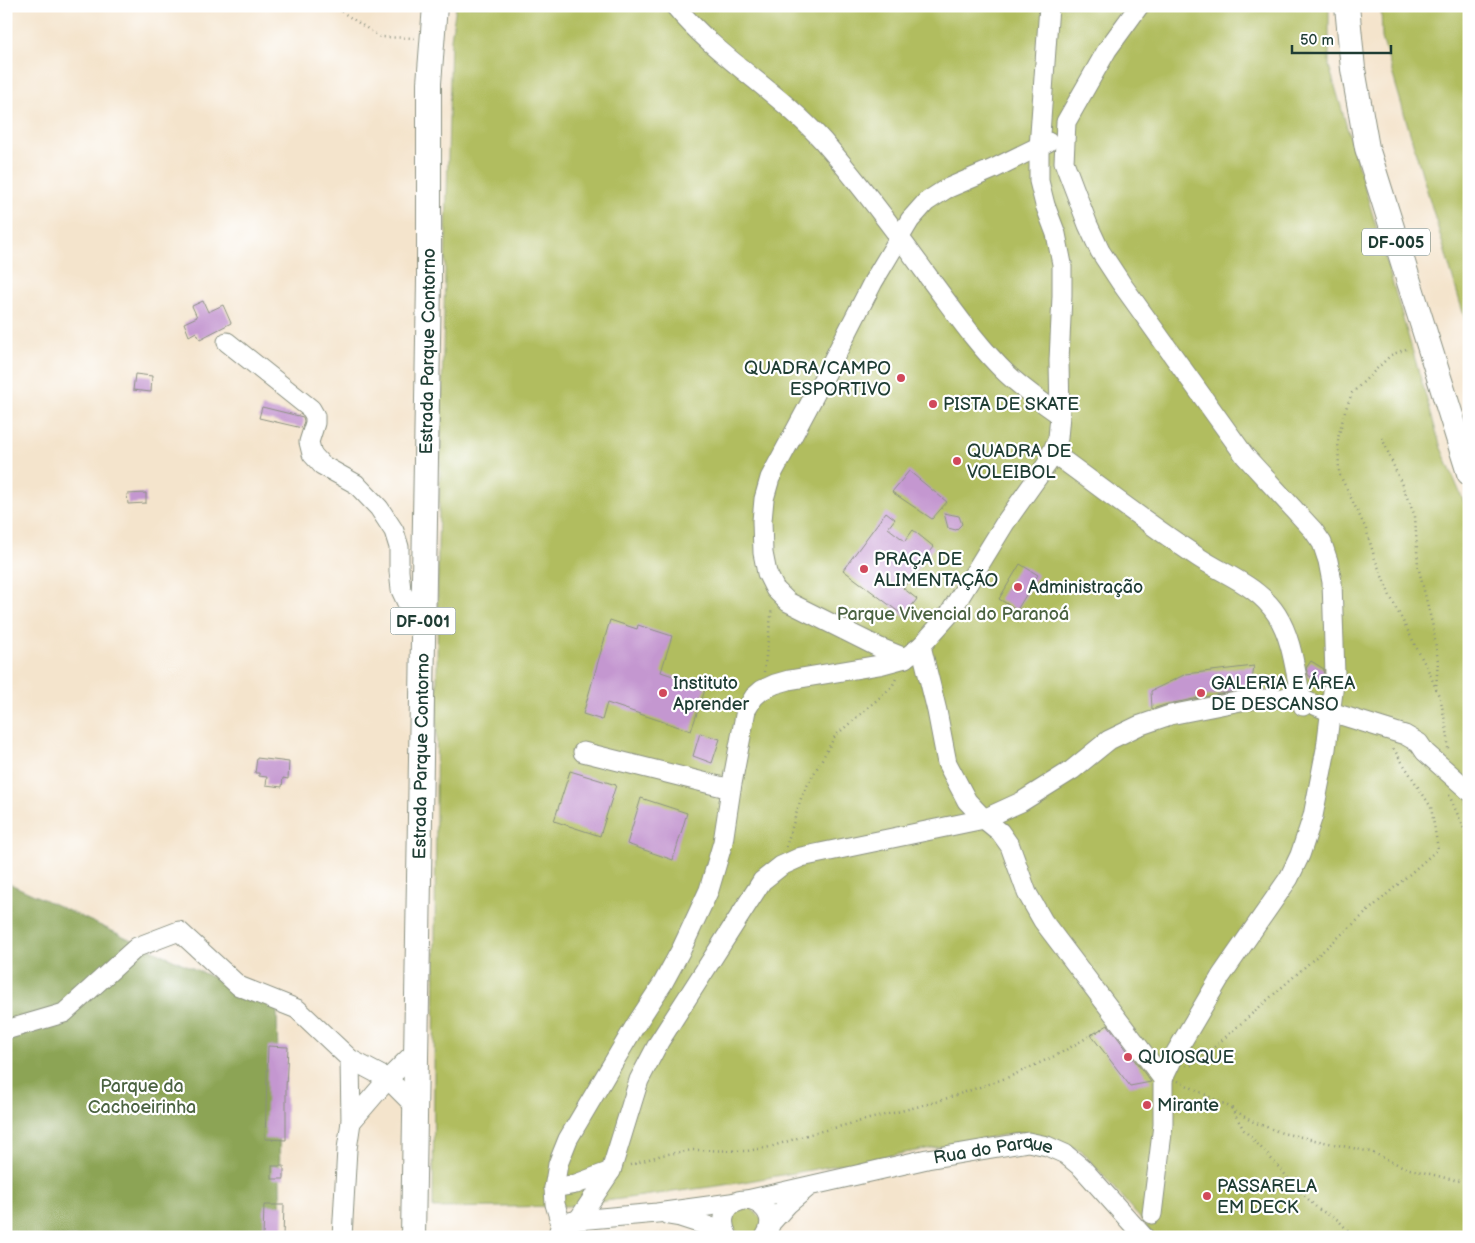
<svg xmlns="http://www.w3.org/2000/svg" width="1475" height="1243" viewBox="0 0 1475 1243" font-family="'Balsamiq Sans',sans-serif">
	<rect width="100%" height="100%" fill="#fff"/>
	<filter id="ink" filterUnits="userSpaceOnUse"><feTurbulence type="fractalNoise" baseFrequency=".02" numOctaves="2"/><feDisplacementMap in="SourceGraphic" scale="10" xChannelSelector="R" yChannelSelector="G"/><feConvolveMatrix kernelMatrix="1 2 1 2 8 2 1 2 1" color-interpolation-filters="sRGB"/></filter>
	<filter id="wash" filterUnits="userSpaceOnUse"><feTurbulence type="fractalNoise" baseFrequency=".0096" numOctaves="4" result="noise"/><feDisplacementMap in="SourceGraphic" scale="20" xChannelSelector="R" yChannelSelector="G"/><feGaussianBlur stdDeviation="1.12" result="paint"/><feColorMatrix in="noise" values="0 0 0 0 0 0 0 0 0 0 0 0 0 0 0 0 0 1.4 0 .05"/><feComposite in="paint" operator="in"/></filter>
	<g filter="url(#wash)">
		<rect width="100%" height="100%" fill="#f4e4cc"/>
		<g fill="#b1bd5e" stroke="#687d49">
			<path d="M456,6H1329V66L1441,448L1469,514V1237H1156L1081,1150L1021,1132L732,1184L568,1206L433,1208L438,549L451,39Z"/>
			<path d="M1381,6H1469V333L1382,38Z"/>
			<path d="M749,1206L763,1220C761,1224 759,1232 756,1235C744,1243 725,1226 734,1214C737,1210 744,1208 749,1206Z"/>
		</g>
		<path fill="#8ca455" stroke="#567044" d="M6,882L277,1007L281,1237H6Z"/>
		<g id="blocks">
			<g fill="#c497d0">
				<path d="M203,301L208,312L223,305L231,323L200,339L196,332L189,336L184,323L197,317L192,306Z"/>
				<path d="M135,374L152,376L151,392L133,390Z"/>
				<path d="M262,407L303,417L304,421L302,428L259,418Z"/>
				<path d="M909,471L947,502L932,519L892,492Z"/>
				<path d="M146,493V503L128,504L127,494Z"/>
				<path d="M886,512L895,519L888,528L905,541L913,530L934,547L903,588L917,599L904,616L843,570Z"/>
				<path d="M944,513L959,516L962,524L956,530L948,528Z"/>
				<path d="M1020,564L1038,575L1017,610L999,599Z"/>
				<path d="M610,620L637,629L638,625L672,636L661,672L706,687L691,731L607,703L602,720L583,714Z"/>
				<path d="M1311,661L1324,669L1322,684L1308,675L1306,668Z"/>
				<path d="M1254,666L1251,688L1168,704L1152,709L1151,691L1186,674Z"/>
				<path d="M700,733L720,739L712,763L693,756Z"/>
				<path d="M257,758L289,762L288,779L283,778L282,787L266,785L267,777L259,776V773H255Z"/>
				<path d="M570,771L616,785L600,836L554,821Z"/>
				<path d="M641,798L687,813L673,860L627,844Z"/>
				<path d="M1108,1025L1151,1082L1130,1086L1091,1035Z"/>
				<path d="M268,1046L288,1047L286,1088V1140L265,1139Z"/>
				<rect x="272" y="1166" width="12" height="13"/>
				<path d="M264,1205H284L283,1237H263Z"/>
			</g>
		</g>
	</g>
	<g filter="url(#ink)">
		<use href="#blocks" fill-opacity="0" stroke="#8a9080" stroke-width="1"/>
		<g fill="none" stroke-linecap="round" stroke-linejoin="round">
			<g stroke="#8a9080" stroke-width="21">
				<g id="minor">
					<path d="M675,6C718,58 778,91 823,141C861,185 896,232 930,279C954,311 977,345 1006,373C1023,389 1042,402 1060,415"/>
					<path d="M1139,6L1107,50L1066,122L1064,162L1088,225L1100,251L1121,283L1245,456L1313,530L1322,543L1328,561L1332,582L1335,675L1326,749L1313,816L1300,855L1289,878L1221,976L1176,1052L1163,1079"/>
					<path d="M227,342L311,409L315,416V423L309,442L312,454L322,465L356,484L379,508L394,531L399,547V571L401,590L407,603L423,614"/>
					<path d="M1052,452C1100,487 1148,524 1198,557C1225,575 1259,586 1277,615C1294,642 1295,676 1303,706"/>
					<path d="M921,646L937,711L947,763L967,801L984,819L1000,832L1010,846L1027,893L1043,921L1163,1079V1125L1152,1214"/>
					<path d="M905,658L878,647L788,602L775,589L767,573L763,553L762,521L764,499L770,478L829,368L873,282L910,220L926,202L946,189L993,169L1048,142"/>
					<path d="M583,752L731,789"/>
					<path d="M6,1030L64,1013L137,947L179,931L239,986L297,1009L350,1059L388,1079L414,1105"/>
					<path d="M351,1122L388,1079L415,1052"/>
					<path d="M554,1188L576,1184L611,1171L639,1080L659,1042L762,881L781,866L801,857L984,819L1021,802L1072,770L1109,740L1138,726L1170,715L1246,700L1284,698L1292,695L1331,712L1405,735L1419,743L1425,752L1469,791"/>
					<path id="s1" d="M747,1200L927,1159L1028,1142L1047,1146L1065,1154L1082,1168L1144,1237"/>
					<path d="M668,1215L680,1217L726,1232"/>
					<path d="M578,1220L611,1171"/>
					<path d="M561,1224L555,1204L554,1188L558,1164L568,1139L635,1026L663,983L682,948L709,890L723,842L731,789L746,710L754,697L762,690L775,684L789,680L879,665L905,658L921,646L948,616L1005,523L1047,464L1058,438L1060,415L1059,361L1062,296V264L1056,234L1045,205L1039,181V148L1049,6"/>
					<path d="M770,1224L788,1204L807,1188"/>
					<path d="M342,1237L347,1149L351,1122L350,1059"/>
					<path d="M557,1237L561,1224L578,1220L657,1213L738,1202"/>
					<path d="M728,1237C724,1230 722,1222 725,1214C737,1184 785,1207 765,1237"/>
				</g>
			</g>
			<g stroke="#8a9080" stroke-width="26">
				<g id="major">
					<path d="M1347,6L1353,69L1367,148L1469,473"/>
					<path id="s2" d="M413,1237L429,280V83L435,6"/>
				</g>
			</g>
			<g stroke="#8a9080" stroke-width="2.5" stroke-dasharray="1 4" stroke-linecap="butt">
				<path d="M333,6L380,37L415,38"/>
				<path d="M1406,349L1391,355L1352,393L1345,411L1338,438L1339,473L1366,529L1375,559L1390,596L1429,672L1441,701L1448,737V752"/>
				<path d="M1382,438L1415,516L1418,566L1433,627L1438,661L1436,688"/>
				<path d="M764,672L772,608"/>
				<path d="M1449,795L1469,840"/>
				<path d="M786,847L802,795L835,736L892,687L897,676"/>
				<path d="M1186,1065H1194L1438,849L1431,807L1393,748"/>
				<path d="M1178,1081L1230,1107L1251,1121L1282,1133L1371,1152L1406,1168L1458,1181L1469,1179"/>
				<path d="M1231,1108L1244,1130L1268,1155L1295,1186L1318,1209L1338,1220L1354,1237"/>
				<path d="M630,1165L662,1155L693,1150L747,1151L770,1147L810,1134L936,1102L1009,1077L1059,1054L1105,1027"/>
			</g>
			<use href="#minor" stroke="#fff" stroke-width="19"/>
			<use href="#major" stroke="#fff" stroke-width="24"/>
		</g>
	</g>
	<g fill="#d1495b" stroke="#fff" stroke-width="2">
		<circle cx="901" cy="378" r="5"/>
		<circle cx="933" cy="404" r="5"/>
		<circle cx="957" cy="461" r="5"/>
		<circle cx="864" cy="569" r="5"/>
		<circle cx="1018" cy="587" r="5"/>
		<circle cx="663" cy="693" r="5"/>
		<circle cx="1201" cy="693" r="5"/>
		<circle cx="1128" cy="1057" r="5"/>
		<circle cx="1147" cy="1105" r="5"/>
		<circle cx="1207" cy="1196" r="5"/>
	</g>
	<g text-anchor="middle" stroke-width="4.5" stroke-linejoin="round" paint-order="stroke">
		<g fill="#fff" stroke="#627771" stroke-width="1">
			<rect x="1362" y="228.5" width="68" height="27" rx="4"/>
			<rect x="390.5" y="607.5" width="65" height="27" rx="4"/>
		</g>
		<g font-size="16" font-weight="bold" fill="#1f3d34">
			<text x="1396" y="248">DF-005</text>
			<text x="423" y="627">DF-001</text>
		</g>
		<g font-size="18" fill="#1f3d34" stroke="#fff">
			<text dy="6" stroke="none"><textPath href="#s2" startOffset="886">Estrada Parque Contorno</textPath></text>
			<text dy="6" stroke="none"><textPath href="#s2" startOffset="481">Estrada Parque Contorno</textPath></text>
			<text dy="6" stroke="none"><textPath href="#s1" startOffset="252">Rua do Parque</textPath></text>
		</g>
		<g font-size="18" fill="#1f3d34" stroke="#fff" text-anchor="start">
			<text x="891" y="374" text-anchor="end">QUADRA/CAMPO<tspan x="891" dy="21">ESPORTIVO</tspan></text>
			<text x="943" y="410">PISTA DE SKATE</text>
			<text x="967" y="457">QUADRA DE<tspan x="967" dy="21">VOLEIBOL</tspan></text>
			<text x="874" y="565">PRAÇA DE<tspan x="874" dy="21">ALIMENTAÇÃO</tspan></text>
			<text x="1028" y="593">Administração</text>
			<text x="673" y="689">Instituto<tspan x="673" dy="21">Aprender</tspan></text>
			<text x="1211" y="689">GALERIA E ÁREA<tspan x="1211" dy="21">DE DESCANSO</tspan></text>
			<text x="1138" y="1063">QUIOSQUE</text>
			<text x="1157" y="1111">Mirante</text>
			<text x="1217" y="1192">PASSARELA<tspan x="1217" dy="21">EM DECK</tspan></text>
		</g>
		<g font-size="18" fill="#4b6341" stroke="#fff">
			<text x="953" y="620">Parque Vivencial do Paranoá</text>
			<text x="142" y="1092">Parque da<tspan x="142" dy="21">Cachoeirinha</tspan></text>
		</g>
	</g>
	<rect width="1475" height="1243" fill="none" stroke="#fff" stroke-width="25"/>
	<path d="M1292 45v8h99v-8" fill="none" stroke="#1f3d34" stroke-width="2.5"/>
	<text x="1300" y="45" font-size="15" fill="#1f3d34" stroke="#ffffff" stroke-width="4" paint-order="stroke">50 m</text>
</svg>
